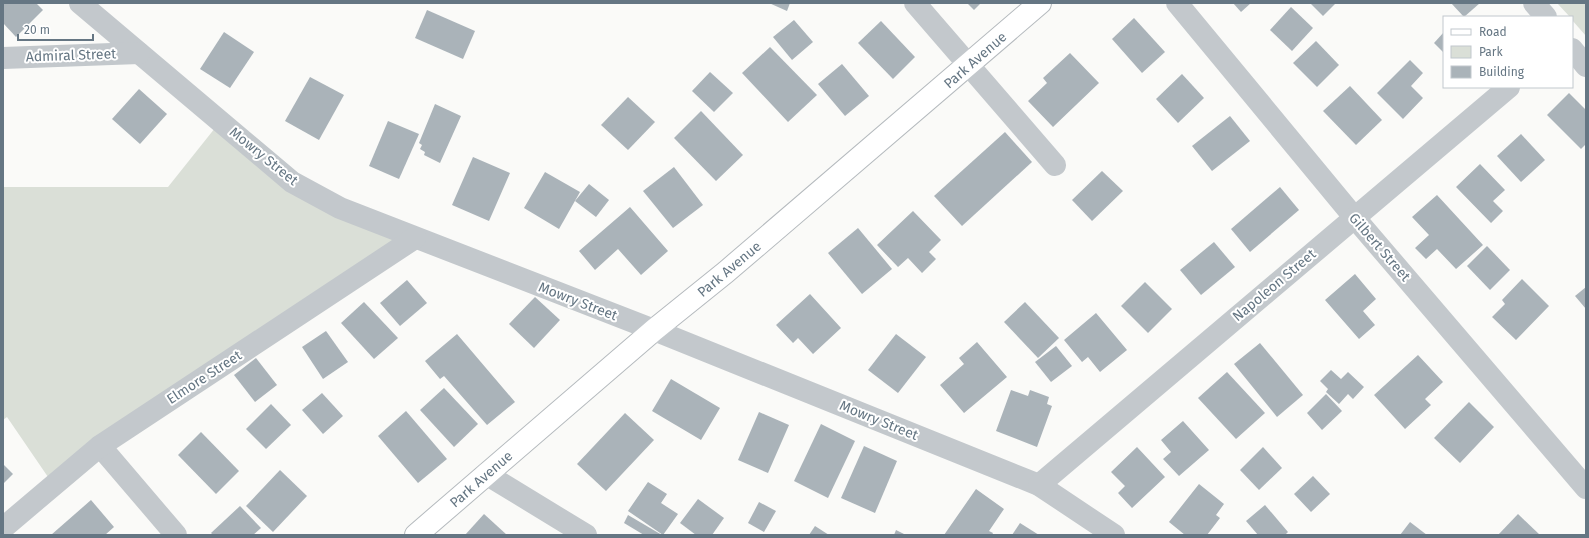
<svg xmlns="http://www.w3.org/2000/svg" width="1589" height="538" viewBox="0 0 1589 538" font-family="'Fira Sans',sans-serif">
	<rect width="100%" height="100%" fill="#fafaf8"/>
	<g fill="#dadfd7">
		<path d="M1557,3H1586V36L1572,20V17H1570Z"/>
		<path d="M219,123L315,197L417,229L48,477L7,417L3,420V187H168Z"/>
	</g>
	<g fill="#aab3b9">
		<path d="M3,3H36L43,10L16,37L3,23Z"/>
		<path d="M769,3H790L787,11Z"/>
		<path d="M967,3H981L974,10Z"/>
		<path d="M1233,3H1251L1241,12Z"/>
		<path d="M1310,3H1336L1323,16Z"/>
		<path d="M1451,3H1480L1464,17Z"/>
		<path d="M1291,7L1313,28L1292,51L1270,30Z"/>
		<path d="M427,10L475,31L463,59L415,38Z"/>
		<path d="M1134,18L1165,52L1142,73L1112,39Z"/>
		<path d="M794,20L813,42L792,60L773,37Z"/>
		<path d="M881,21L915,57L893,79L858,43Z"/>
		<path d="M224,32L254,52L230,88L200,69Z"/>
		<path d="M1444,32V53L1434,43Z"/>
		<path d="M1316,41L1339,65L1317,87L1293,63Z"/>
		<path d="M770,47L817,95L788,122L742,73Z"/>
		<path d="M1070,53L1099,83L1053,127L1028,101L1047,83L1043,78Z"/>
		<path d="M1410,60L1423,73L1411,86L1423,98L1403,119L1377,93Z"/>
		<path d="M842,64L869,96L845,116L818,84Z"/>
		<path d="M710,72L733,93L714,112L692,91Z"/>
		<path d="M1182,74L1204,98L1178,123L1156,99Z"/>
		<path d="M310,77L344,95L319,140L285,121Z"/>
		<path d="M1350,86L1382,120L1356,145L1323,111Z"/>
		<path d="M139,89L167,114L140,144L112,119Z"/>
		<path d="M1569,93L1586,110V144L1581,149L1547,115Z"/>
		<path d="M628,97L655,122L628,150L601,125Z"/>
		<path d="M435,104L461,116L440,163L424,155L425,152L420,149L422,145L419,143Z"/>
		<path d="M701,111L743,155L716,181L674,138Z"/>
		<path d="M1230,116L1250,141L1212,171L1192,146Z"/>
		<path d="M388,121L419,134L399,179L369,166Z"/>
		<path d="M1005,132L1032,162L962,226L934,196Z"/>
		<path d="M1521,134L1545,160L1521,182L1497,156Z"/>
		<path d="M473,157L510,173L489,221L452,205Z"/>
		<path d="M1480,164L1505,190L1493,201L1503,211L1491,223L1456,187Z"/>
		<path d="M674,167L703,205L673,228L643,191Z"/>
		<path d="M1102,171L1123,191L1092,221L1072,200Z"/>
		<path d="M545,172L580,192L559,229L524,208Z"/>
		<path d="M589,184L609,200L596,217L575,201Z"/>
		<path d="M1280,187L1299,210L1250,252L1231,229Z"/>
		<path d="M1437,195L1483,245L1456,269L1437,249L1426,259L1415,248L1429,235L1412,217Z"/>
		<path d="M630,207L668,251L641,275L618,249L595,270L579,251Z"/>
		<path d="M913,211L941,240L929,252L936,259L922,273L908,258L898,267L877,245Z"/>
		<path d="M858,228L892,269L862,294L828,253Z"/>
		<path d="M1214,242L1235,267L1201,295L1180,270Z"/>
		<path d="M1487,246L1510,270L1490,290L1467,266Z"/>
		<path d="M1355,274L1376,299L1363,311L1375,325L1359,339L1325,300Z"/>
		<path d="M1522,279L1549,306L1516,340L1492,317L1505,304L1502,300Z"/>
		<path d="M407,280L427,303L400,326L380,303Z"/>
		<path d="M1145,282L1172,309L1148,333L1121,306Z"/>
		<path d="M1586,287V309L1575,296Z"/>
		<path d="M810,294L841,328L813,354L798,338L793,343L776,325Z"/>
		<path d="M535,297L560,320L534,348L509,324Z"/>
		<path d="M364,302L398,338L374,359L341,323Z"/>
		<path d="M1025,302L1059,338L1038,358L1004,322Z"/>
		<path d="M1096,313L1127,350L1100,372L1088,357L1082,362L1064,340Z"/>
		<path d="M326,331L348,362L323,379L302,347Z"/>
		<path d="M457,334L515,402L487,425L444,376L440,379L425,361Z"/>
		<path d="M896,334L926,357L898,393L868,370Z"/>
		<path d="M977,342L1007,377L964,413L940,385L964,364L959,358Z"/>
		<path d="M1260,343L1303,395L1277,417L1234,364Z"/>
		<path d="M1056,346L1072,366L1051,382L1035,362Z"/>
		<path d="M1418,355L1443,382L1425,399L1431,405L1405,429L1374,395Z"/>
		<path d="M256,358L277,385L255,402L234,375Z"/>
		<path d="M1331,370L1341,379L1348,372L1364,387L1353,399L1348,394L1339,404L1326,392L1328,389L1320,381Z"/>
		<path d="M1227,372L1265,413L1236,439L1198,398Z"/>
		<path d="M671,379L720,408L701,440L652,411Z"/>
		<path d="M444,388L478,424L454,447L420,410Z"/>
		<path d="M1011,390L1028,396L1030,390L1049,397L1047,404L1052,406L1037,447L996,431Z"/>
		<path d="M322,393L343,416L323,434L302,410Z"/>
		<path d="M1326,394L1342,411L1322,430L1307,413Z"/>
		<path d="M1469,402L1494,427L1460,463L1434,438Z"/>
		<path d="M271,404L291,425L266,449L246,429Z"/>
		<path d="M406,411L447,459L418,483L378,436Z"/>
		<path d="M759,412L789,425L768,473L738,460Z"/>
		<path d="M625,413L654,440L606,491L577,464Z"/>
		<path d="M1183,421L1209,450L1179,476L1163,459L1171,452L1161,440Z"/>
		<path d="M821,424L855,441L828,498L794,481Z"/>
		<path d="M201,432L239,471L216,494L178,455Z"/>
		<path d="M864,446L897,461L875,513L841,498Z"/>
		<path d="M1137,447L1165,477L1132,508L1118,493L1125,486L1111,472Z"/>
		<path d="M1263,447L1282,468L1259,490L1240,470Z"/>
		<path d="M3,464L13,474L3,484Z"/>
		<path d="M280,470L307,496L273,532L246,506Z"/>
		<path d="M1313,476L1330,494L1311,512L1294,494Z"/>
		<path d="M648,482L667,494L661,503L678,514L663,535L628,511Z"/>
		<path d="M1199,484L1224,504L1216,515L1220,518L1207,535H1185L1169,522Z"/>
		<path d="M976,489L1004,509L989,531L993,533L992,535H944Z"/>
		<path d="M698,499L724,518L712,535H696L680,523Z"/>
		<path d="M91,500L114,527L105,535H51Z"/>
		<path d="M759,502L776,511L764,532L748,523Z"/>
		<path d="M1265,505L1288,532L1285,535H1258L1246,521Z"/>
		<path d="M240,506L261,528L253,535H213L211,533Z"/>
		<path d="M484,514L507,535H465Z"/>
		<path d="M1518,514L1540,535H1498Z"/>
		<path d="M628,515L662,535H644L624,523Z"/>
		<path d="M1410,522L1427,535H1400Z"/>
		<path d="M1020,523L1039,535H1012Z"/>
		<path d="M815,526L829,535H809Z"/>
		<path d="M896,530L906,535H894Z"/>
	</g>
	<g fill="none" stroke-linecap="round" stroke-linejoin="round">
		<g stroke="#b5babe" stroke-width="24">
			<path id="major" d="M416,535L654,330L726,272L1040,3"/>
		</g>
		<g stroke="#c3c8cc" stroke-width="22">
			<path d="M80,3L292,182L340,208L654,330L1039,485L1114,535"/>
			<path d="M915,3L1055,165"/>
			<path d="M1177,3L1354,217L1586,488"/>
			<path d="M1534,3L1546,17"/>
			<path d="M1572,49L1586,66"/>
			<path d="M3,58L139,53"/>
			<path d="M100,446L176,535"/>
			<path d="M486,474L586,535"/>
			<path d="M1039,485L1509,87"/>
			<path d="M3,528L100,446L415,238"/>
		</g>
		<use href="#major" stroke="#fff" stroke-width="22"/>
	</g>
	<g text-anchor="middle" stroke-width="4" stroke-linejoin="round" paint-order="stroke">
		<g font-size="14" fill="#657683" stroke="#fff">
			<text transform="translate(71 55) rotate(-2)" y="5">Admiral Street</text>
			<text transform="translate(975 60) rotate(-41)" y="5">Park Avenue</text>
			<text transform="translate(264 156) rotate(39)" y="5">Mowry Street</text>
			<text transform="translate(1380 247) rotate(49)" y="5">Gilbert Street</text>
			<text transform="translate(729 269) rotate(-40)" y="5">Park Avenue</text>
			<text transform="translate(1274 285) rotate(-40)" y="5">Napoleon Street</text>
			<text transform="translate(578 301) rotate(21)" y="5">Mowry Street</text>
			<text transform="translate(204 377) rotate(-33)" y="5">Elmore Street</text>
			<text transform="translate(879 420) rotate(22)" y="5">Mowry Street</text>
			<text transform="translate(481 479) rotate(-41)" y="5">Park Avenue</text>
		</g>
	</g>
	<rect width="1589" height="538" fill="none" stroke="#657683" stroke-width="8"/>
	<rect x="1443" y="16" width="130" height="72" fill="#ffffff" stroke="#c1c8cd"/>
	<rect x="1451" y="29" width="20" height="6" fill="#ffffff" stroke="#c1c8cd"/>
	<text x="1479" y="36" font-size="12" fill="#657683">Road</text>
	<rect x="1451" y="46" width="20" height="12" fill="#dadfd7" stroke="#c1c8cd"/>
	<text x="1479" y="56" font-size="12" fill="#657683">Park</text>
	<rect x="1451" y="66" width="20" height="12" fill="#aab3b9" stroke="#c1c8cd"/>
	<text x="1479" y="76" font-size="12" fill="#657683">Building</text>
	<path d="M18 34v6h75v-6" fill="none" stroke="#657683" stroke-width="2"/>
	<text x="24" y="34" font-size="12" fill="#657683" stroke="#ffffff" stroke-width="3" paint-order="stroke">20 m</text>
</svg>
